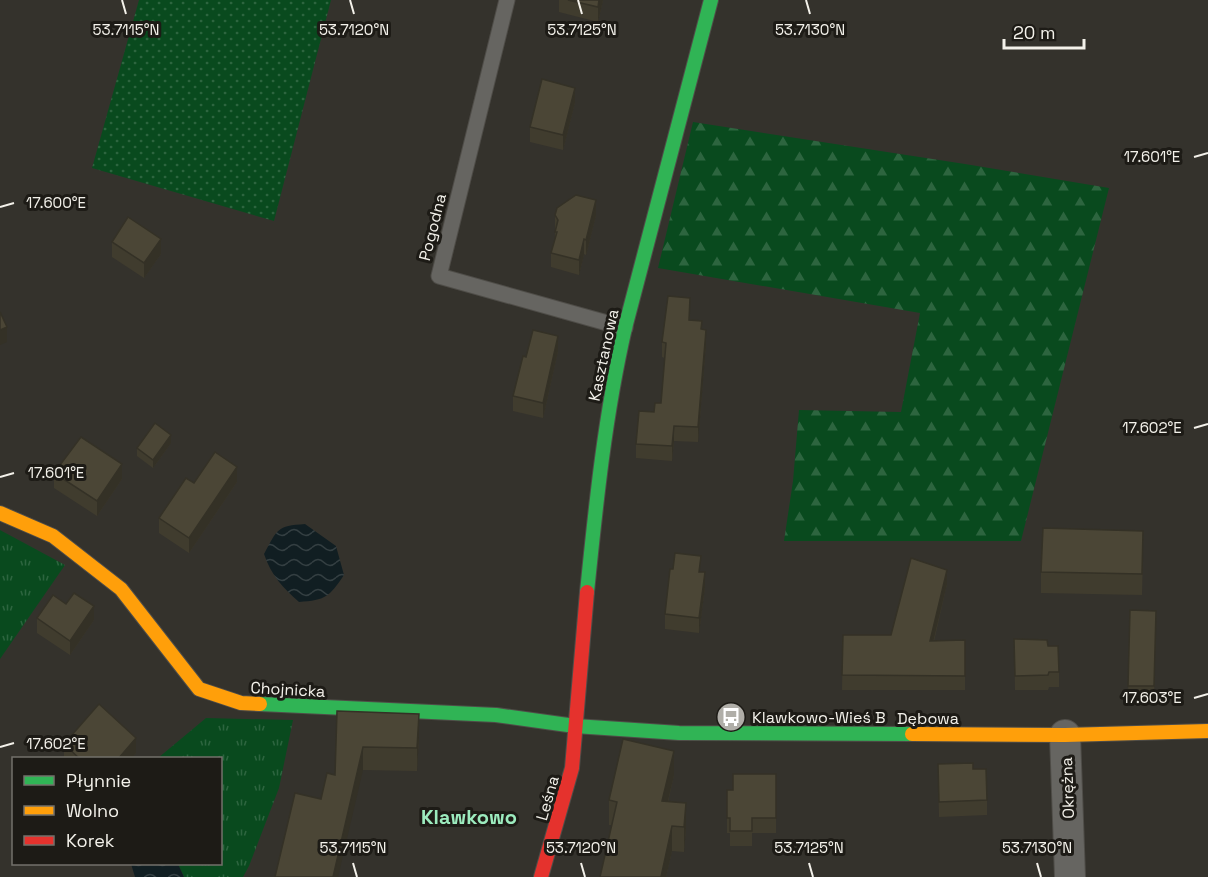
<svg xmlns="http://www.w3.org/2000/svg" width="1208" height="877" viewBox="0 0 1208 877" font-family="'Space Grotesk',sans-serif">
	<defs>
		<pattern id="grass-tufts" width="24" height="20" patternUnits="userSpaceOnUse" patternTransform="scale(1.5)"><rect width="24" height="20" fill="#094a1e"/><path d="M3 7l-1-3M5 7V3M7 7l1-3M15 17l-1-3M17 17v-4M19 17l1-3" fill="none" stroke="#2d653f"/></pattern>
		<pattern id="forest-firs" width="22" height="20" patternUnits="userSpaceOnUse" patternTransform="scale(1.5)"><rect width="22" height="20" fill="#094a1e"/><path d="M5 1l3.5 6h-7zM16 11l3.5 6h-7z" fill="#2d653f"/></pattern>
		<pattern id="garden-dots" width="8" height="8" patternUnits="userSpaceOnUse" patternTransform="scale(1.5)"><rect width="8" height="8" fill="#094a1e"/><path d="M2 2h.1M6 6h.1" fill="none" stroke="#2d653f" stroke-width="1.8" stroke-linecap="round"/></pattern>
		<pattern id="water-waves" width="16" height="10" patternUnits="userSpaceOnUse" patternTransform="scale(1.5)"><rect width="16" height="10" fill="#111e22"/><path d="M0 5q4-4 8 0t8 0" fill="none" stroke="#343f42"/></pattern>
	</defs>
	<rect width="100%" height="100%" fill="#34322c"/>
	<g fill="url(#grass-tufts)">
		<path d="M0,530L65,565L0,659Z"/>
		<path d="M206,718L293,720L279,788L249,866L243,877H184L178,864H220V758H158Z"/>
	</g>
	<path fill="url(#forest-firs)" d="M693,122L965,164L1109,188L1021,541H784L793,481L799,410L901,412L920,313L658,268Z"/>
	<path fill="url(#garden-dots)" d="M139,0H331L274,221L92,168Z"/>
	<g fill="url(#water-waves)">
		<path d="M305,524L336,546L344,575C329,597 326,600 299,602C283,588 271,575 264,554C278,529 276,526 305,524Z"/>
		<path d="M131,864H178L184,877H135Z"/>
	</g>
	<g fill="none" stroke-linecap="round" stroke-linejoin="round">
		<g stroke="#4f4d48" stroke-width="17">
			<path id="lane" d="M507,0L439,276L625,328"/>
		</g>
		<g stroke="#4f4d48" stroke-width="32">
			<path id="street" d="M1065,735L1070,877"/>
		</g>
		<g stroke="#4f4d48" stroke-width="16">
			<g id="fast">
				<path d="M587,592C596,503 605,415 625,328L711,0"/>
				<path d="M260,704L496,715L575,726L679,733L912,734"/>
			</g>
		</g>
		<g stroke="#4f4d48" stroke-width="16">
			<g id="slow">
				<path d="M0,513L53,536L121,589L199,689L241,703L260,704"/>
				<path d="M912,734L1065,735L1208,731"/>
			</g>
		</g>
		<g stroke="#4f4d48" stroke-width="16">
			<path id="jam" d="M541,877L572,768L587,592"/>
		</g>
		<use href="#lane" stroke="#666561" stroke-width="15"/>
		<use href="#street" stroke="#666561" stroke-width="30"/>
		<use href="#fast" stroke="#30b455" stroke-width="14"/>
		<use href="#slow" stroke="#ff9f0a" stroke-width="14"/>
		<use href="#jam" stroke="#e5322d" stroke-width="14"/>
	</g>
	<g fill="#403c2e">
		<path d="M559,0H603L598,22L559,12Z"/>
		<path d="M575,102L563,150L530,142V127Z"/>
		<path d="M555,215H596L586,255L584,254L579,275L551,267V253L555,238Z"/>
		<path d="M112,242L161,254L144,278L112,257Z"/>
		<path d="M690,312V320L702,330L706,344L698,442L674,441L672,461L636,458V444L654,412L661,403L665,358L662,357V342Z"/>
		<path d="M558,351L543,418L513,411V396L526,357Z"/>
		<path d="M171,443L153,468L137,456V448Z"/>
		<path d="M54,473L122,479L97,516L54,488Z"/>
		<path d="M237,482L189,553L159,533V518L194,483Z"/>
		<path d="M1143,552L1142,595L1041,593V572Z"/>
		<path d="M701,572L705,587L699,633L665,629V614Z"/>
		<path d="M947,584L934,641L965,640V690H842L843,635H891Z"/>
		<path d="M66,604L94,620L70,655L37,633V618Z"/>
		<path d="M1130,610L1156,611L1154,701L1128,700Z"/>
		<path d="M1014,639L1048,646L1059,672V687H1049L1048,690H1015Z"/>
		<path d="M337,711L419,737L417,771L363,770L321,799L335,775Z"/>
		<path d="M64,744L136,753L131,759H64Z"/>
		<path d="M938,764L973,769L987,800V815L939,817Z"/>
		<path d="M776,774V833H752V846H730V833H727V790H733Z"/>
		<path d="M674,775L668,802L686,828L684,852L672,851L666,877H600L612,825H609V800Z"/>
	</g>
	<g fill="#343126">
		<path d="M599,0H603L598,22V7Z"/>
		<path d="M575,88V102L563,150V135Z"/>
		<path d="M596,200V215L586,255V240Z"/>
		<path d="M161,239V254L144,278V263Z"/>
		<path d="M584,239V254L579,275V260Z"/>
		<path d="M7,327V342L0,345V330Z"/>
		<path d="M706,330V344L698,442V427Z"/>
		<path d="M558,336V351L543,418V403Z"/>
		<path d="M674,426V441L672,461V446Z"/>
		<path d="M171,435V443L153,468V460Z"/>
		<path d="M122,464V479L97,516V501Z"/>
		<path d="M237,467V482L189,553V538Z"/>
		<path d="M947,570V584L930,655V641Z"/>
		<path d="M705,572V587L699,633V618Z"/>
		<path d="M94,606V620L70,655V641Z"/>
		<path d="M419,714V737L417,771V748Z"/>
		<path d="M136,738V753L131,759H118Z"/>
		<path d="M363,747V770L338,877H333Z"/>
		<path d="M674,751V775L662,826V801Z"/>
		<path d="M686,803V828L684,852V827Z"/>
		<path d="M672,826V851L666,877H661Z"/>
	</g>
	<g fill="#4b4636" stroke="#343126" stroke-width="1.5">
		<path d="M568,0H599L598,7Z"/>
		<path d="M542,79L575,88L563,135L530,127Z"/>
		<path d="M576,195L596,200L586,240L584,239L579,260L551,253L557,232H555L558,220L555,215L557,208Z"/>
		<path d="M128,217L161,239L144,263L112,242Z"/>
		<path d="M668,296L690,298L689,320L702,321L701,329L706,330L698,427L674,426L672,446L636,444L639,411L654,412L655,403H661L666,343L662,342Z"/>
		<path d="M0,312L7,327L0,330Z"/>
		<path d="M533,330L558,336L543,403L513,396L523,356L526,357Z"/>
		<path d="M155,423L171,435L153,460L137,448Z"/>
		<path d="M81,437L122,464L97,501L54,473Z"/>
		<path d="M215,452L237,467L189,538L159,518L186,478L194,483Z"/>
		<path d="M1043,528L1143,531L1142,574L1041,572Z"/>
		<path d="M675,553L701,556L699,572H705L699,618L665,614L670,569H673Z"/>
		<path d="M911,558L947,570L930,641L965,640V676L842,675L843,635H891Z"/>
		<path d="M74,593L94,606L70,641L37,618L53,595L66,604Z"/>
		<path d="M1130,610L1156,611L1154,686H1128Z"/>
		<path d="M1014,639L1047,640L1048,646H1058L1059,672H1049L1048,675L1015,676Z"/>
		<path d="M99,704L136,738L118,759H80L64,744Z"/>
		<path d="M337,711L419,714L417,748L363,747L333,877H275L295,793L321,799L327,773L335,775Z"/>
		<path d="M623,739L674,751L662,801L686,803L684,827L672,826L661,877H600L617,802L609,800Z"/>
		<path d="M973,763V769H986L987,800L939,802L938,764Z"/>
		<path d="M733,774H776V818H752V831H730V818H727V790H733Z"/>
	</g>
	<path fill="none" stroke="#f3f1ea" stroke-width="2" d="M122,0L126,14M350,0L354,14M578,0L582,14M806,0L810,14M1194,157L1208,153M0,207L14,203M1194,428L1208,424M0,477L14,473M1194,698L1208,694M0,747L14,743M353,863L357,877M581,863L585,877M809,863L813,877M1037,863L1041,877"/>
	<defs>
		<g id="bus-disc" transform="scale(1.5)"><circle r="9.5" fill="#b0aea8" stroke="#1d1b16"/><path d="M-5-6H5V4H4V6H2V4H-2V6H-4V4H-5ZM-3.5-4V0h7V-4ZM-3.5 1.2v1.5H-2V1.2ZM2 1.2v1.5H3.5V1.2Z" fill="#fff"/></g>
	</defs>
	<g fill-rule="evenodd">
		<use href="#bus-disc" x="731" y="717"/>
	</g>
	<g text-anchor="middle" stroke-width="6" stroke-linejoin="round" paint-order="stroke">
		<g font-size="16" fill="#f3f1ea" stroke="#1d1b16">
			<text transform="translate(432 227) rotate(-76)" y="6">Pogodna</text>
			<text transform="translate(603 355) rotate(-78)" y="6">Kasztanowa</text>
			<text transform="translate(288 689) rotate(3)" y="6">Chojnicka</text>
			<text x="928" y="724">Dębowa</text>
			<text transform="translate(1067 788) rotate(-92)" y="6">Okrężna</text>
			<text transform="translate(547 798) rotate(-74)" y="6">Leśna</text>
		</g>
		<g font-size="16" fill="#f3f1ea" stroke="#1d1b16" text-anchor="start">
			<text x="752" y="723">Klawkowo-Wieś B</text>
		</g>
		<g font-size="20" font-weight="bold" fill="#9cebbe" stroke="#1d1b16">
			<text x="469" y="824">Klawkowo</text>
		</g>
	</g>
	<g font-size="15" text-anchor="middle" fill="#f3f1ea" stroke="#1d1b16" stroke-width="6" stroke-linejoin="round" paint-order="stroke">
		<text x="126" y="35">53.7115°N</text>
		<text x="354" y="35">53.7120°N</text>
		<text x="582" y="35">53.7125°N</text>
		<text x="810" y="35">53.7130°N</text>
		<text x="1152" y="162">17.601°E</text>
		<text x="56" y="208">17.600°E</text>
		<text x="1152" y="433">17.602°E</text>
		<text x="56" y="478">17.601°E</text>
		<text x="1152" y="703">17.603°E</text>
		<text x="56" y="749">17.602°E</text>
		<text x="353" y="853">53.7115°N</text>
		<text x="581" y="853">53.7120°N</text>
		<text x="809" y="853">53.7125°N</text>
		<text x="1037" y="853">53.7130°N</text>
	</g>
	<rect x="12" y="757" width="210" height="108" fill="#1d1b16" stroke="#73716b" stroke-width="1.5"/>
	<rect x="24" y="776" width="30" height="9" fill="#30b455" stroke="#73716b" stroke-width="1.5"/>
	<text x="66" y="787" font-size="18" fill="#f3f1ea">Płynnie</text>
	<rect x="24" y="806" width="30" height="9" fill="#ff9f0a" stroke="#73716b" stroke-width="1.5"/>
	<text x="66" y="817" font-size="18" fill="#f3f1ea">Wolno</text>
	<rect x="24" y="836" width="30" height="9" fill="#e5322d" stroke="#73716b" stroke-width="1.5"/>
	<text x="66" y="847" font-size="18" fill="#f3f1ea">Korek</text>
	<path d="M1004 39v9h80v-9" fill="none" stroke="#f3f1ea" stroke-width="3"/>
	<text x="1013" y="39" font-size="18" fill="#f3f1ea" stroke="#1d1b16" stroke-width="4.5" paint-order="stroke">20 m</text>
</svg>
